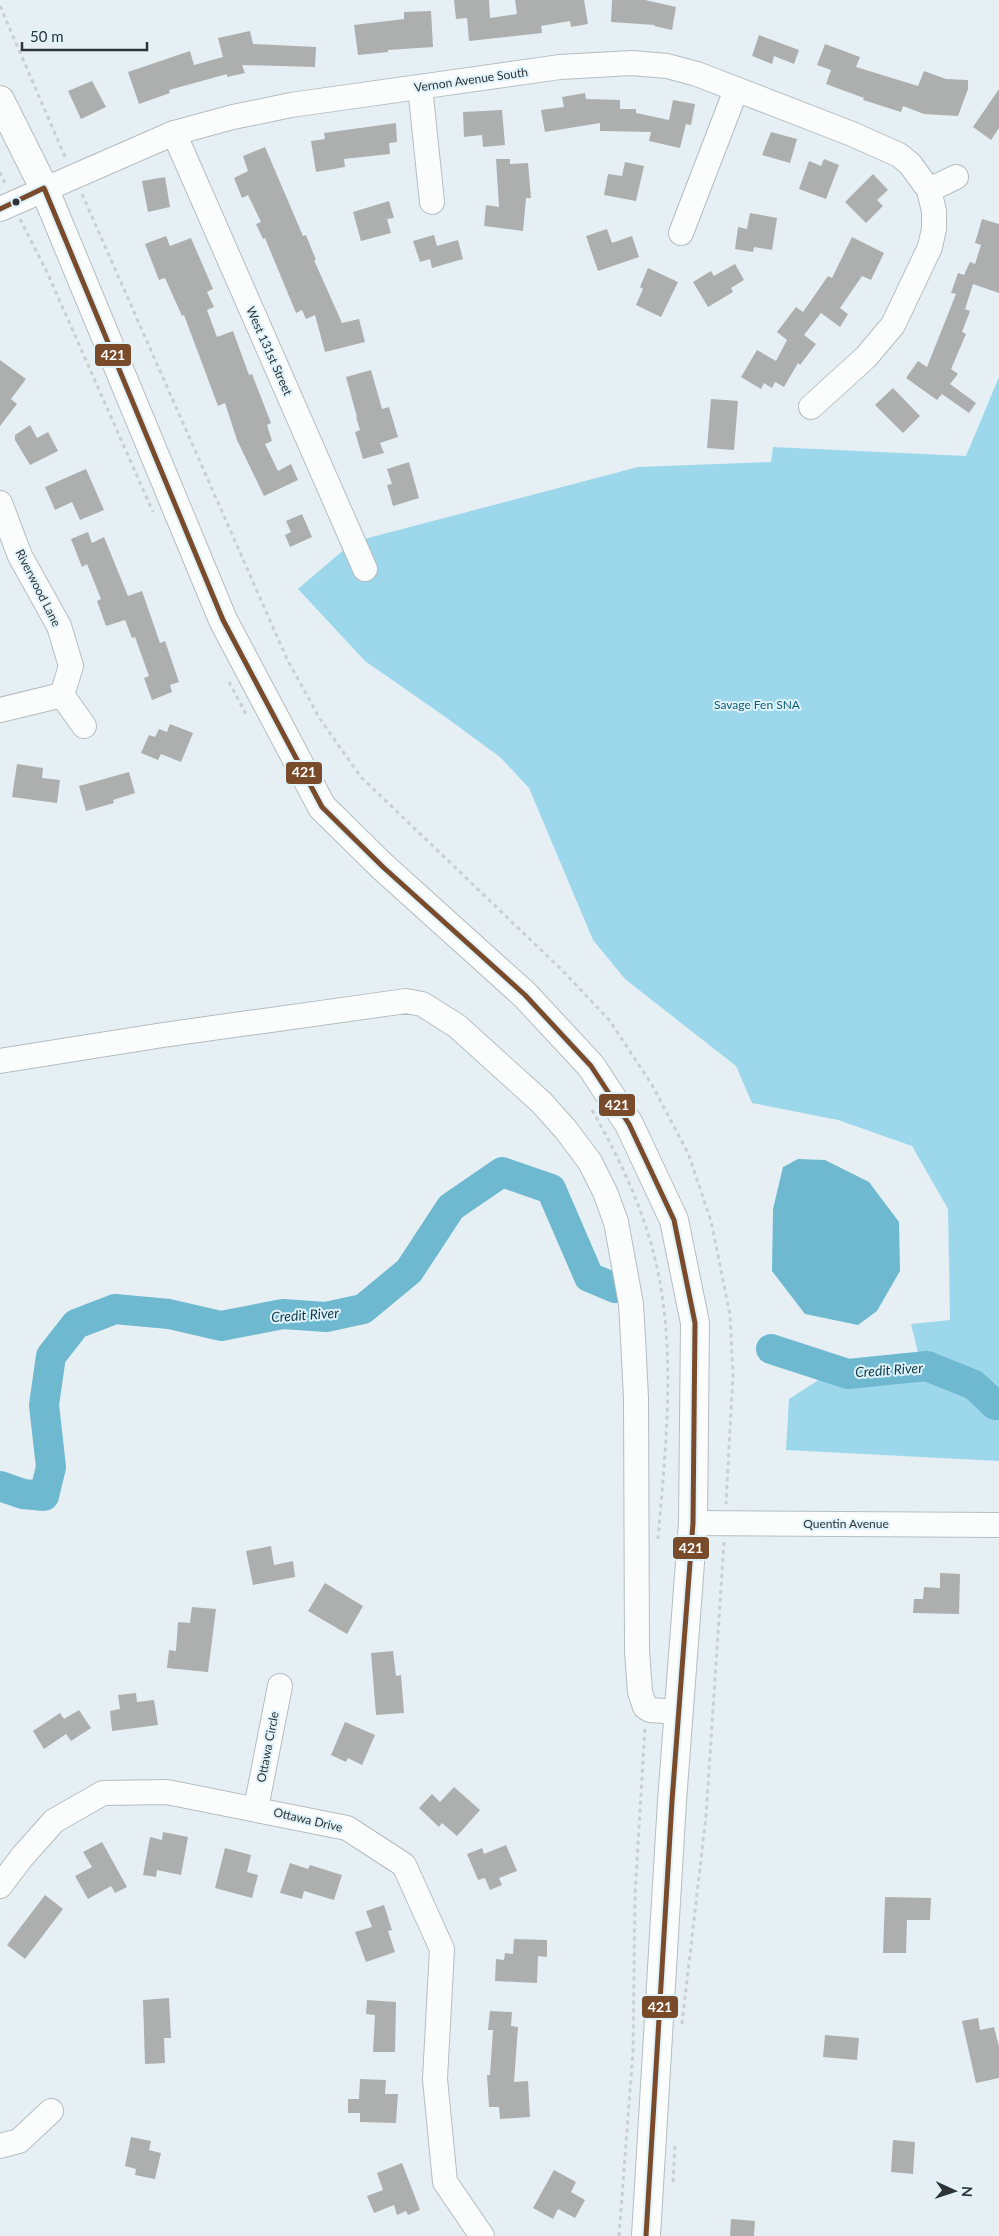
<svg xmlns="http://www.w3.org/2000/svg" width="999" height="2236" viewBox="0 0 999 2236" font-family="Lato,sans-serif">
	<rect width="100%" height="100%" fill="#e6f0f4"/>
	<path fill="#9dd7ec" d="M999,377V1461L786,1450L789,1399L848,1361L869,1376L919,1357L911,1324L950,1320L948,1209L912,1146L838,1120L752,1103L736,1066L625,979L593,940L529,788L500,757L444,716L365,661L298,589L353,542L638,467L771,462L773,447L966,456Z"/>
	<path fill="#6eb8d0" d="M798,1159L825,1160L869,1182L899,1222L900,1271L877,1311L858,1325L805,1314L772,1271L773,1209L783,1167Z"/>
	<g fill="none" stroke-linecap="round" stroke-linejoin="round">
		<g stroke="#6eb8d0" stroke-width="30">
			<path d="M771,1349L848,1374L927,1366L974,1385L995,1405L999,1403"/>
			<path d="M0,1486L23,1494L44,1496L51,1467L44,1405L51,1356L76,1324L115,1309L169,1314L221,1326L283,1314L326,1317L363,1309L409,1271L451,1207L502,1172L551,1189L589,1277L615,1288"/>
		</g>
	</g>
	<g fill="#acafae">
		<path d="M454,0H489L490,18L517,14L515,0H584L588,24L571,27L570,21L541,26L542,33L469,41L467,18L456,19Z"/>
		<path d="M612,0H645L676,7L672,30L654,26L655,25L611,22Z"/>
		<path d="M431,11L433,47L388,50V52L358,55L354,25L404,19V12Z"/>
		<path d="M250,31L253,44L316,47L315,67L242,65L245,73L227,77V74L169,90L170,93L139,104L128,72L190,51L194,65L223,57L218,38Z"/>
		<path d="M759,35L799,50L794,64L774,56L772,64L752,56Z"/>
		<path d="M825,44L860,57L856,67L918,86L924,71L946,79L968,80V89L958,116L924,114L903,106L901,112L863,100L864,98L826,84L831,70L817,65Z"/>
		<path d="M92,81L106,107L81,119L68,91Z"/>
		<path d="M999,89V128L991,140L973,127Z"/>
		<path d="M585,93L586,99L620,100V109H636V113L669,120L673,100L695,104L691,125L686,124L680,148L649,141L651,132L600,131V123L545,132L541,110L564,107L562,97Z"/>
		<path d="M502,110L505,145L483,147L482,135L464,137L463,112Z"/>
		<path d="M396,123L397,142L389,143L390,154L344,159L345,167L316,172L311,141L325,139L324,133Z"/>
		<path d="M771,132L797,139L790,163L762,155Z"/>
		<path d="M265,147L303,236L306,235L316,260H314L342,323L359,319L365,342L325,352L315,315L306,319L302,310L296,313L265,238L263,239L256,224L261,222L248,195L242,198L234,178L248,171L243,156Z"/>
		<path d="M496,159H510V164L528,163L531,198H526L523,231L484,226L486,205L499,207Z"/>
		<path d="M824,159L839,165L826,199L799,189L809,161L821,166Z"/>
		<path d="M625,162L644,166L636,201L604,195L608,174L622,176Z"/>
		<path d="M873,174L888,190L877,200L883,206L866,223L845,202Z"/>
		<path d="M165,177L170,207L148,212L142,181Z"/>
		<path d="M389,201L394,218L387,219L391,233L361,241L353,212Z"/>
		<path d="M750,213L777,218L772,250L754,247L753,252L735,249L738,227L747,229Z"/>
		<path d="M982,219L999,224V293L973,284L965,309L970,311L962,332L966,334L951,369L958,374L950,384L976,403L969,413L942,394L937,400L906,378L918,361L927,367L956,294L951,293L958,273L964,275L970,262L975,264L981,245L975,243Z"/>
		<path d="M607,229L612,243L632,236L639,257L598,271L586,236Z"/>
		<path d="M434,235L437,246L458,240L463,259L432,268L430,259L420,262L413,241Z"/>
		<path d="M166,236L170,246L191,238L213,289L207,292L214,307L207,310L217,337L233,331L249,375L252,374L271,423L267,425L272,441L265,444L278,471L291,464L298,480L264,496L237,440L225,403L218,406L184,315L182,316L165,278L159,280L145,244Z"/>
		<path d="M852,237L884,253L871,280L862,276L840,308L848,314L840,327L821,313L804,335L816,344L800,365L798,363L784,387L775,382L772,388L764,383L761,389L741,377L757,350L776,361L787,340L777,332L796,307L803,312L828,276L832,278Z"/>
		<path d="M735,264L744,280L731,288L733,292L708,307L693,282L711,271L714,276Z"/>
		<path d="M648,268L678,282L661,317L636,305L643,289L640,287Z"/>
		<path d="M0,360L26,379L11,399L17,404L0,426Z"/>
		<path d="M371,370L382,409L389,407L398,437L380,443L384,453L363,459L355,432L360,430L356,417H357L346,377Z"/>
		<path d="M893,388L920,416L903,433L875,405Z"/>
		<path d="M711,399L738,401L734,450L707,448Z"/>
		<path d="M30,425L37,438L48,432L58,451L30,465L15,440V435Z"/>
		<path d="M409,462L419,498L393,506L387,485L392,484L387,469Z"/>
		<path d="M86,469L104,510L80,520L72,502L55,510L45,487Z"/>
		<path d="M302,514L312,537L290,547L285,535L291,532L286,521Z"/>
		<path d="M88,532L92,543L104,537L128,596L142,591L160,643L165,641L179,682L170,685L172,692L152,700L144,678L149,676L135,637L132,638L125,620L106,626L97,601L101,599L87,564L82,567L71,539Z"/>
		<path d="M170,724L193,733L181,762L161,754L158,760L141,753L149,735L155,737L159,729L167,732Z"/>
		<path d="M17,764L43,768L42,778L60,780L57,803L12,797Z"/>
		<path d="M129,772L135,793L113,800L114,803L86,811L79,786Z"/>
		<path d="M271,1546L274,1565L293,1561L295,1577L253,1585L246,1551Z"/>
		<path d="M940,1573L960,1574L959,1614L913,1613L914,1599H923L924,1587L940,1588Z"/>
		<path d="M325,1583L363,1606L347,1634L308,1611Z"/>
		<path d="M192,1607L216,1609L208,1672L167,1668L169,1650L176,1651L178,1622L190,1623Z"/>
		<path d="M393,1651L396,1676L401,1675L404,1713L376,1715L371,1653Z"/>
		<path d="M136,1693L137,1702L154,1700L158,1725L112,1731L110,1711L120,1709L118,1695Z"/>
		<path d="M79,1710L91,1728L71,1741L66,1734L44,1749L33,1731L60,1713L64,1719Z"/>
		<path d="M345,1722L375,1735L362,1765L348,1758L346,1762L331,1755Z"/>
		<path d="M454,1787L480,1810L457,1836L442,1823L439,1827L419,1808L432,1794L440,1802Z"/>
		<path d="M163,1832L188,1837L181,1875L157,1870L156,1877L143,1875L150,1837L162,1840Z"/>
		<path d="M102,1842L127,1887L115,1893L111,1886L88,1899L75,1876L92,1867L83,1852Z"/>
		<path d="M506,1845L517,1871L499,1878L502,1885L490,1890L485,1878L478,1880L467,1854L482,1848L484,1854Z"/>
		<path d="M225,1848L251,1855L247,1872L258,1875L252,1898L215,1888Z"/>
		<path d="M290,1863L308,1869L310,1865L342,1875L334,1900L304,1891L302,1899L280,1893Z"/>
		<path d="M45,1895L63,1909L25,1959L7,1945Z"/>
		<path d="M885,1897L931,1898L930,1920H907L906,1953H883Z"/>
		<path d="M384,1905L392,1930L388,1931L395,1952L366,1962L355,1932L372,1927L366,1911Z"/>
		<path d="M514,1939L547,1940V1957L538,1956L537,1983L495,1981L496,1959L504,1960L505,1953L513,1954Z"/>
		<path d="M169,1998L171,2038H164L165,2063L145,2064L143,2000Z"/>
		<path d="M367,2000L396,2002L395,2052H373L375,2015L366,2014Z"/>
		<path d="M490,2011L512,2012L511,2026L518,2027L514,2082L528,2081L530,2117L500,2119L499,2107H489L487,2075H490L493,2030H488Z"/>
		<path d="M978,2018L980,2030L994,2027L999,2047V2078L976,2083L962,2021Z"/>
		<path d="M825,2035L859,2038L857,2060L823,2057Z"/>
		<path d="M360,2079L386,2080L385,2094H398L396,2123L360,2122V2113H348V2099H359Z"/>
		<path d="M131,2137L151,2141L149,2150L161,2153L155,2179L135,2175L136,2169L125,2166Z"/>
		<path d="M893,2140L915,2142L913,2174L891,2172Z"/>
		<path d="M402,2163L420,2210L408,2215L406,2211L397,2215L394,2205L374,2213L367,2196L383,2190L377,2173Z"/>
		<path d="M554,2170L576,2182L571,2192L585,2200L575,2218L558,2209L553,2219L533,2208Z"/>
		<path d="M731,2219L755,2221L754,2236H730Z"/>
	</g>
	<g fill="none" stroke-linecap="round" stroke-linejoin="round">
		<g stroke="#b5bdc0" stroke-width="26">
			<g id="minor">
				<path d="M420,87L432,202"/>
				<path d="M174,133L365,569"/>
				<path d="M929,190L956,177"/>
				<path d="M0,209L174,133L233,117L291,105L560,67L632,63L667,66L697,74L852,134L899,155L910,164L929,190L934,211V229L930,247L893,325L866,357L811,407"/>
				<path d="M681,233L736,90"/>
				<path d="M0,503L20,556L59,626L71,666L62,695L84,726"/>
				<path d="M0,710L62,695"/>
				<path d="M0,1061L163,1035L406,1001L422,1004L457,1026L542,1103L566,1130L590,1162L605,1192L616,1222L631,1304L633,1338L636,1398L637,1651L640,1692L645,1707L650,1710L678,1712"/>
				<path d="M693,1523L999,1525"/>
				<path d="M256,1808L280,1686"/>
				<path d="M0,1886L22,1857L54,1821L103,1793L167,1792L347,1828L404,1865L442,1949L435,2079L445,2182L482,2236"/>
				<path d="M0,2146L19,2141L51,2111"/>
			</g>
		</g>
		<g stroke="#b5bdc0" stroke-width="30">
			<path id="major" d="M0,100L44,188L223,620L322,807L383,867L525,995L591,1066L629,1124L674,1220L695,1323L693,1523L672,1801L646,2236"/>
		</g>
		<g stroke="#cbcfd1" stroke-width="3" stroke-dasharray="4 4" stroke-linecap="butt">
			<path d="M0,6L66,159"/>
			<path d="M0,172L6,186"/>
			<path d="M82,194L287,659L320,719L361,777L563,971L610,1021L652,1085L688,1153L711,1221L730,1315L733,1374L726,1504"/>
			<path d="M20,219L47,272L153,512"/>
			<path d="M229,682L246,714"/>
			<path d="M592,1110C623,1164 649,1221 660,1282C675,1367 665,1454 658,1539"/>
			<path d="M682,2024L706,1816L724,1542"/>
			<path d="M673,2182L675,2145"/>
			<path d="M619,2236L633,2051L635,1895L645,1727"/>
		</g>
		<use href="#minor" stroke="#fbfdfd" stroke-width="24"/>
		<use href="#major" stroke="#fbfdfd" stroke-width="28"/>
		<g stroke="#e0f3fa" stroke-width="9">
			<path id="bus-1" d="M0,209L44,188L223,620L322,807L383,867L525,995L591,1066L629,1124L674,1220L695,1323L693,1523L672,1801L646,2236"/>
		</g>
		<use href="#bus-1" stroke="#7a4b2a" stroke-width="5"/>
	</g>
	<circle fill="#2d3437" stroke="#e0f3fa" stroke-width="2" cx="16" cy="202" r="4.5"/>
	<g text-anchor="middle" stroke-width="4" stroke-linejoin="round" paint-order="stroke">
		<g font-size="12" fill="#2d3437" stroke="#e0f3fa">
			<text transform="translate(471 80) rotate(-8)" y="4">Vernon Avenue South</text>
			<text transform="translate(269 351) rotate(66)" y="4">West 131st Street</text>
			<text transform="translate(38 588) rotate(63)" y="4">Riverwood Lane</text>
			<text x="846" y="1528">Quentin Avenue</text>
			<text transform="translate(268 1747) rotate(-79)" y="4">Ottawa Circle</text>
			<text transform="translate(308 1820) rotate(13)" y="4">Ottawa Drive</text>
		</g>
		<g font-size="12" fill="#0b5d75" stroke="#e0f3fa">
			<text x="757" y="709">Savage Fen SNA</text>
		</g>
		<g font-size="14" font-style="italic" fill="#0b3947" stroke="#e0f3fa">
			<text transform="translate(305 1315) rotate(-4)" y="5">Credit River</text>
			<text transform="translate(889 1370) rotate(-4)" y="5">Credit River</text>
		</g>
	</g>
	<g stroke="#e0f3fa" stroke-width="2">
		<rect x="94" y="343" width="38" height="24" rx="5" fill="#7a4b2a"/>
		<rect x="285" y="761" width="38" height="24" rx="5" fill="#7a4b2a"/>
		<rect x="598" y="1093" width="38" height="24" rx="5" fill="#7a4b2a"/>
		<rect x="672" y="1536" width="38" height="24" rx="5" fill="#7a4b2a"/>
		<rect x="641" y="1995" width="38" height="24" rx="5" fill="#7a4b2a"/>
	</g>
	<g font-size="14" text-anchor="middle" font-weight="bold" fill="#fff">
		<text x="113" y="360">421</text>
		<text x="304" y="777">421</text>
		<text x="617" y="1110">421</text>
		<text x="691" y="1553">421</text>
		<text x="660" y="2012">421</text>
	</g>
	<g transform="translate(954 2191) rotate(93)" stroke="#e0f3fa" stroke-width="4" paint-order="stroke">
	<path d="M0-4L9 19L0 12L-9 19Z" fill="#2d3437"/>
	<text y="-8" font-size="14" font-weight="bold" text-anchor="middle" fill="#2d3437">N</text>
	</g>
	<path d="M22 42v8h125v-8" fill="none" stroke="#2d3437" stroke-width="2.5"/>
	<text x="30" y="42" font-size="15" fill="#2d3437" stroke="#e0f3fa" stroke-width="4" paint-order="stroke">50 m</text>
</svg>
